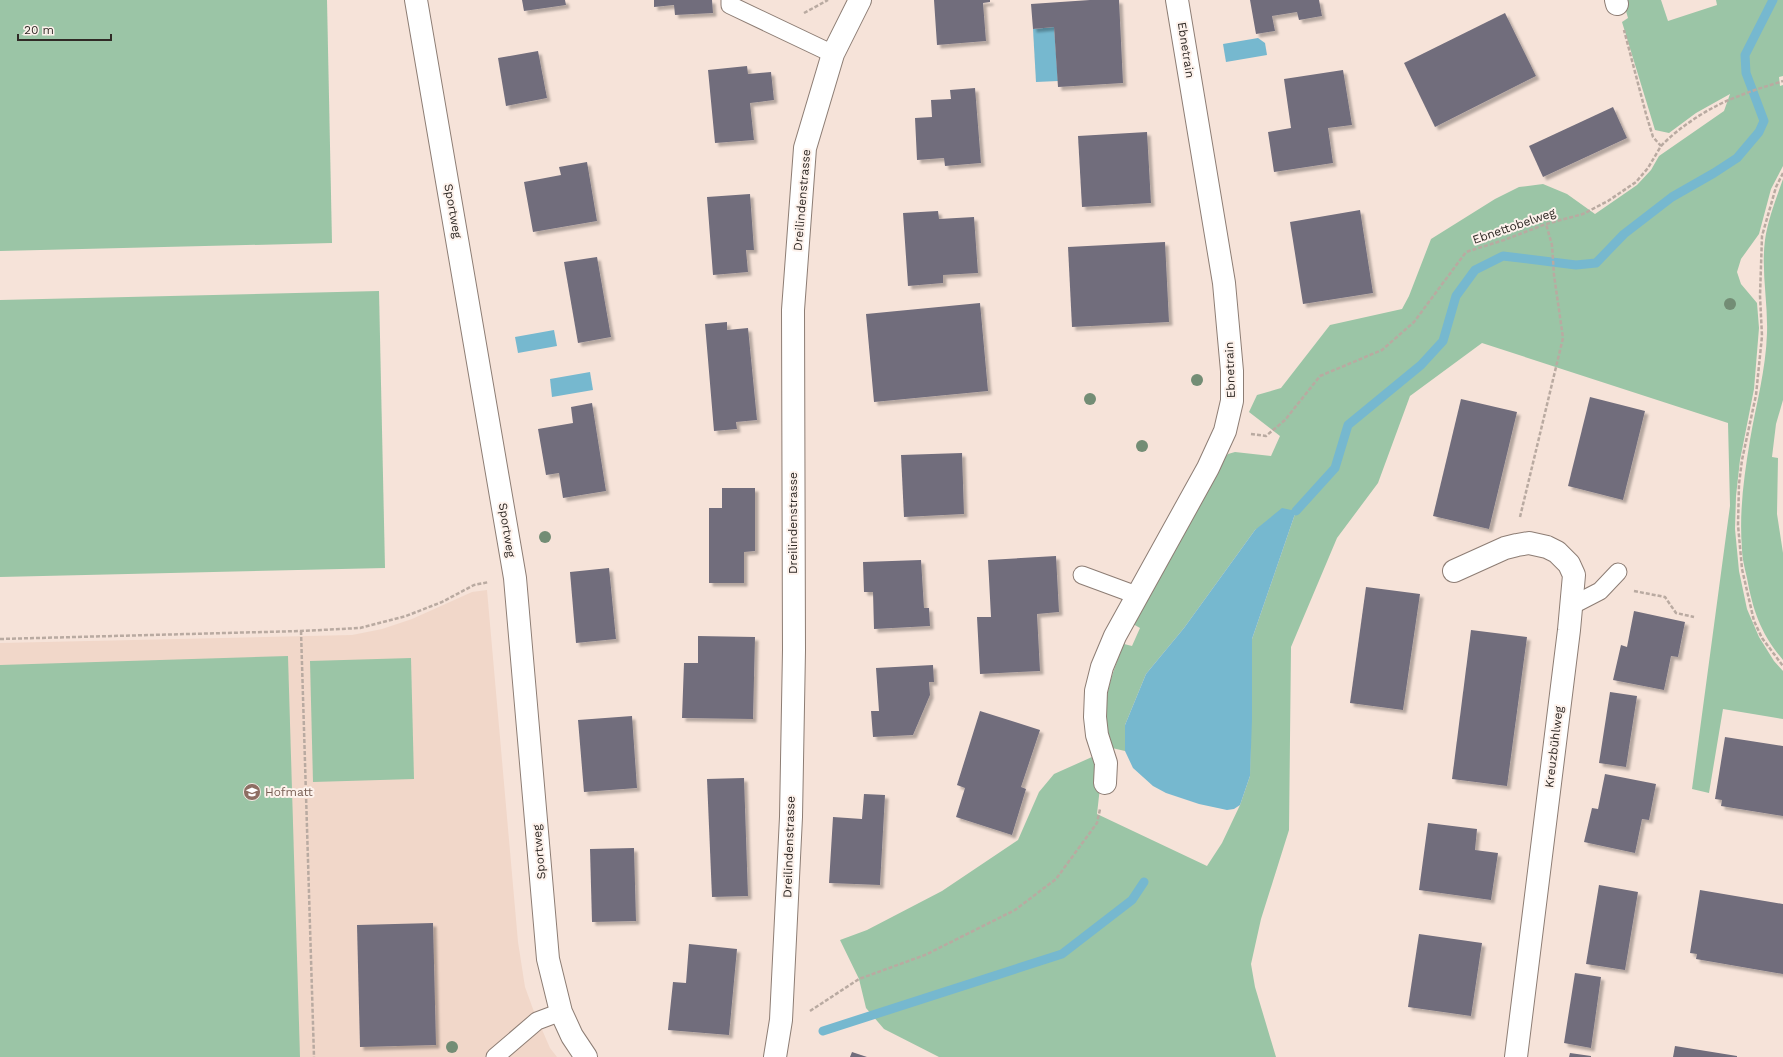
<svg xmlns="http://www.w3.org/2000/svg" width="1783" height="1057" viewBox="0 0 1783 1057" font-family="'Work Sans',sans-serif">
	<defs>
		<filter id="shadow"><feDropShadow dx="3.5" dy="3.5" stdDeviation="1" flood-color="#0004"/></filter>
	</defs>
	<rect width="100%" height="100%" fill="#f6e3d9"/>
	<path fill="#f1d7c9" d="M487,590L518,942L525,987L533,1009L550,1048L557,1057H0V643L352,635L382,629L412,619L472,592Z"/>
	<g fill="#9bc5a6">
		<path d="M0,0H327L332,243L0,251Z"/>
		<path d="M1625,0H1661L1668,21L1717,5L1716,0H1783V76L1779,77L1780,86L1783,85V166L1771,189L1759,234L1741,259L1737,272L1741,284L1757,303L1759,328L1754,389L1740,460L1736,496L1735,529L1739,571L1747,609L1759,637L1774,661L1783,671V719L1723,709L1709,793L1692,789L1730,506L1728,423L1482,343L1410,396L1378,483L1337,538L1291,647L1289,830L1261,919L1251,964L1255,987L1276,1057H939L884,1029L866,1008L859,979L840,940L867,930L942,891L1018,840L1039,792L1054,774L1092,757L1101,778L1097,814L1207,866L1222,843L1240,805L1250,776L1252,639L1296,511L1255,530L1184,628L1146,674L1125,725V751L1112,748C1096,715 1111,675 1124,644L1132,646L1140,628L1133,624L1219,463L1228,454L1235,452L1271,456L1280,436L1249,412L1257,395L1281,388L1330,325L1402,309L1409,296L1431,239L1495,199L1519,187L1543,184L1567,194L1595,214L1637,185L1651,170L1659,156L1724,111L1730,94L1696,113L1669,133L1655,130L1622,22L1628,18L1624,4Z"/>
		<path d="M1783,179V400L1776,424L1772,457L1778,458L1777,514L1783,553V660C1761,634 1753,611 1747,578C1745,569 1742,558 1742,549C1739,512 1744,476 1750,440C1756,405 1766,369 1767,333C1768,302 1761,271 1765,240C1768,219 1776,199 1783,179Z"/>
		<path d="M379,291L385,568L0,577V300Z"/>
		<path d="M288,656L300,1057H0V665Z"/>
		<path d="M411,658L414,779L313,782L310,661Z"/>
	</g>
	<g fill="#76b8cf">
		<path d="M1054,27L1058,81L1036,82L1033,29Z"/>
		<path d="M1258,38L1265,43L1267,55L1226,62L1223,44Z"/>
		<path d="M554,330L557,346L518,353L515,337Z"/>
		<path d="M590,372L593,390L552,397L550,379Z"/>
		<path d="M1282,508L1296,511L1252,639V719L1250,776L1240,805L1234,809L1227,810L1199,804L1166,793L1153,786L1133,768L1125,751V725L1146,674L1184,628L1255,530Z"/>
	</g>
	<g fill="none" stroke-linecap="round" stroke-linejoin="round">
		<g stroke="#76b8cf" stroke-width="9">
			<path d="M1296,511L1335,468L1348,425L1421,365L1443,341L1456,296L1475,270L1503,256L1576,265L1596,263L1624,234L1672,197L1714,173L1737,158L1759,132L1764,121L1746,73L1745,55L1773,0"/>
			<path d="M823,1031L1062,954L1132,900L1144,882"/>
		</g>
	</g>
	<g fill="#716d7c" filter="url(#shadow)">
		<path d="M522,0H565L566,5L524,11Z"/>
		<path d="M654,0H712L713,13L675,15L674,5L654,7Z"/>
		<path d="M934,0H990V2L983,3L986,41L937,45Z"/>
		<path d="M1090,0H1119L1123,83L1058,87L1054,27L1033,29L1031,4Z"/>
		<path d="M1250,0H1319L1322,16L1299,20L1297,12L1272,16L1275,31L1256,34Z"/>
		<path d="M1505,13L1536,76L1435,127L1404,63Z"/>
		<path d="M538,51L547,98L506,106L498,58Z"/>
		<path d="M747,66L748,74L771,72L774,100L750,103L754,140L715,143L708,70Z"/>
		<path d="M1343,70L1352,125L1328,128L1333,163L1274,172L1268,132L1291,128L1284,79Z"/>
		<path d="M975,88L981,163L945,166L944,158L917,160L915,118L932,117L931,100L951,99L950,90Z"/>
		<path d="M1613,107L1627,138L1543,177L1529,146Z"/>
		<path d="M1147,132L1151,203L1082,207L1078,136Z"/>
		<path d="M587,162L597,221L533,232L524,182L561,175L559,167Z"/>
		<path d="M750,194L754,250H746L748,272L713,275L707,197Z"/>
		<path d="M1360,210L1373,293L1303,304L1290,222Z"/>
		<path d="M938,211L939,219L974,217L978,273L943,275V283L908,286L903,213Z"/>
		<path d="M1165,242L1169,322L1072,327L1068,247Z"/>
		<path d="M597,257L611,337L578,343L564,262Z"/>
		<path d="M980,303L988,391L874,402L866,314Z"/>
		<path d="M727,322V330L748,328L757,420L736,422L737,429L714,431L705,324Z"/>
		<path d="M1590,397L1645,411L1623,500L1568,486Z"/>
		<path d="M1461,399L1517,412L1489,529L1433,516Z"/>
		<path d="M592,403L606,491L563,498L559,473L546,475L538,429L573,423L571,407Z"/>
		<path d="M962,453L964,514L904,517L901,455Z"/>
		<path d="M722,488H755V551L744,552V583H709V508H722Z"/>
		<path d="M1056,556L1059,612L1037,614L1040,671L980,674L977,617H991L988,560Z"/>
		<path d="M921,560L924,608H929L930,626L874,629L873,592H864L863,562Z"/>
		<path d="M609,568L616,639L576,643L570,572Z"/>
		<path d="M1366,587L1420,594L1403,710L1350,703Z"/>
		<path d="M1634,611L1685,622L1678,657L1671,656L1664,690L1613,680L1621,645L1627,647Z"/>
		<path d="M1471,630L1527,637L1507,786L1452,779Z"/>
		<path d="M698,636L755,637L753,719L682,718L684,663H698Z"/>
		<path d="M933,665L934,682H929L930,695L913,735L873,737L871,711H879L876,668Z"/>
		<path d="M1610,692L1637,696L1626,767L1599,763Z"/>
		<path d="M980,711L1040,730L1021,787L1026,789L1012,835L956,817L965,788L957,785Z"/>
		<path d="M632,716L637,788L584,792L578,720Z"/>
		<path d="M1725,737L1783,746V816L1721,806L1722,800L1715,799Z"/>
		<path d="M1605,774L1656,784L1649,820L1642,819L1635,853L1584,842L1592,808L1598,809Z"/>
		<path d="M744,778L748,896L712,897L707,779Z"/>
		<path d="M864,794L885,795L880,885L829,883L833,817L862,819Z"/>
		<path d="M1428,823L1477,829L1475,850L1498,853L1491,900L1419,890Z"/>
		<path d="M634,848L636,921L592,922L590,849Z"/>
		<path d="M1599,885L1638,892L1625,970L1586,964Z"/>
		<path d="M1700,890L1783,904V974L1696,959L1697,954L1690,953Z"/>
		<path d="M433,923L436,1045L360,1047L357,925Z"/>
		<path d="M1419,934L1482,943L1471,1016L1408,1007Z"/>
		<path d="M689,944L737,949L729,1035L668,1030L673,982L686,983Z"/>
		<path d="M1575,973L1601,977L1591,1048L1564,1043Z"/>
		<path d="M1675,1046L1737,1056V1057H1673Z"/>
		<path d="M852,1052L867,1057H850Z"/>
		<path d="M1570,1053L1591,1056V1057H1569Z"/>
	</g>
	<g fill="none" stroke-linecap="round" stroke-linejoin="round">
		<g stroke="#8d7d74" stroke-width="19">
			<g id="lane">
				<path d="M730,0V5L833,54"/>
				<path d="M1082,575L1139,596"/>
				<path d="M1571,606L1600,591L1618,572"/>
				<path d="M495,1057L537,1021L561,1012"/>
			</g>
		</g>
		<g stroke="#8d7d74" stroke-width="24">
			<g id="street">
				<path d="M416,0L515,578L548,959L561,1012L572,1036L586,1057"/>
				<path d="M1616,0L1617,4"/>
				<path d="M1454,571L1505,548L1517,545L1529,543L1547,547L1557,552L1569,564L1574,575L1569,630L1516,1057"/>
				<path d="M1105,783L1106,763L1097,735L1095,717L1096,691L1102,667L1115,636L1208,468L1225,431L1232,401V371L1224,283L1177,0"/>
				<path d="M775,1057L781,1020L791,817L794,650L793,310L805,148L833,54L860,0"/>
			</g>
		</g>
		<g stroke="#b9aaa1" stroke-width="2.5" stroke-dasharray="4 2" stroke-linecap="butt">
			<path d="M804,13L828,0"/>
			<path d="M1661,146C1680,126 1713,105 1739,96C1753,90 1768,86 1783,81"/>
			<path d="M1783,173L1776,187L1762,236L1760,296L1762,336L1756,395L1742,460L1739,484L1738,525L1742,569L1754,621L1762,638L1783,666"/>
			<path d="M1251,434L1266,436L1285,420L1320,376L1382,350L1414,322L1466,252L1504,240L1546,224L1583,214L1608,201L1636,182L1648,168L1661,146L1653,137L1646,114L1624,30"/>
			<path d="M1520,517L1563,338L1554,275L1552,245L1546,224"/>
			<path d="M1634,591L1665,597L1676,613L1694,617"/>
			<path d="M301,631L314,1057"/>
			<path d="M0,639L301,631L360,628L406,616L442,602L474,585L489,582"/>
			<path d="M810,1011L859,979L925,955L1015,910L1056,879L1097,823L1100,809"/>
		</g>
		<use href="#lane" stroke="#fff" stroke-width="17"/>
		<use href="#street" stroke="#fff" stroke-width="22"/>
	</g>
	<g fill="#738d75">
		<circle cx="1730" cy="304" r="6"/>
		<circle cx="1197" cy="380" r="6"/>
		<circle cx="1090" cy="399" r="6"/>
		<circle cx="1142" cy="446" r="6"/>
		<circle cx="545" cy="537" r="6"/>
		<circle cx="452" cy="1047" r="6"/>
	</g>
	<defs>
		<g id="school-disc" transform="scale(0.9)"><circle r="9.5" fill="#8d6e63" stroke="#fdf2ec"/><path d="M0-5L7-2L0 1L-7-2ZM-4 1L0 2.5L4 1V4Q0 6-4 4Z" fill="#fff"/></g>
	</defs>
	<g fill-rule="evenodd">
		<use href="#school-disc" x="252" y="792"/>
	</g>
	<g text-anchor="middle" stroke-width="4" stroke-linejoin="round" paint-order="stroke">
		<g font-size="12" fill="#302a26" stroke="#fdf2ec">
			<text transform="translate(1186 50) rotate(81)" y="4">Ebnetrain</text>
			<text transform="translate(802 200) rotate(-85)" y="4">Dreilindenstrasse</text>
			<text transform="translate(453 211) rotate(80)" y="4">Sportweg</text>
			<text transform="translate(1514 226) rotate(-19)" y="4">Ebnettobelweg</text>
			<text transform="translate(1230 370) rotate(-92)" y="4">Ebnetrain</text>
			<text transform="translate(793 523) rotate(-90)" y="4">Dreilindenstrasse</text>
			<text transform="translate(507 530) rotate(81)" y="4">Sportweg</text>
			<text transform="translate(1554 747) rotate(-83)" y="4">Kreuzbühlweg</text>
			<text transform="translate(789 847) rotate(-88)" y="4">Dreilindenstrasse</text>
			<text transform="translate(539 852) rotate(-95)" y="4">Sportweg</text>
		</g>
		<g font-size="12" fill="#785e54" stroke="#fdf2ec" text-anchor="start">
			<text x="265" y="796">Hofmatt</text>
		</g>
	</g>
	<path d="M18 34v6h93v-6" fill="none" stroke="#302a26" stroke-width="2"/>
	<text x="24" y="34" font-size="12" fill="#302a26" stroke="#fdf2ec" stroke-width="3" paint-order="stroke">20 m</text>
</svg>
